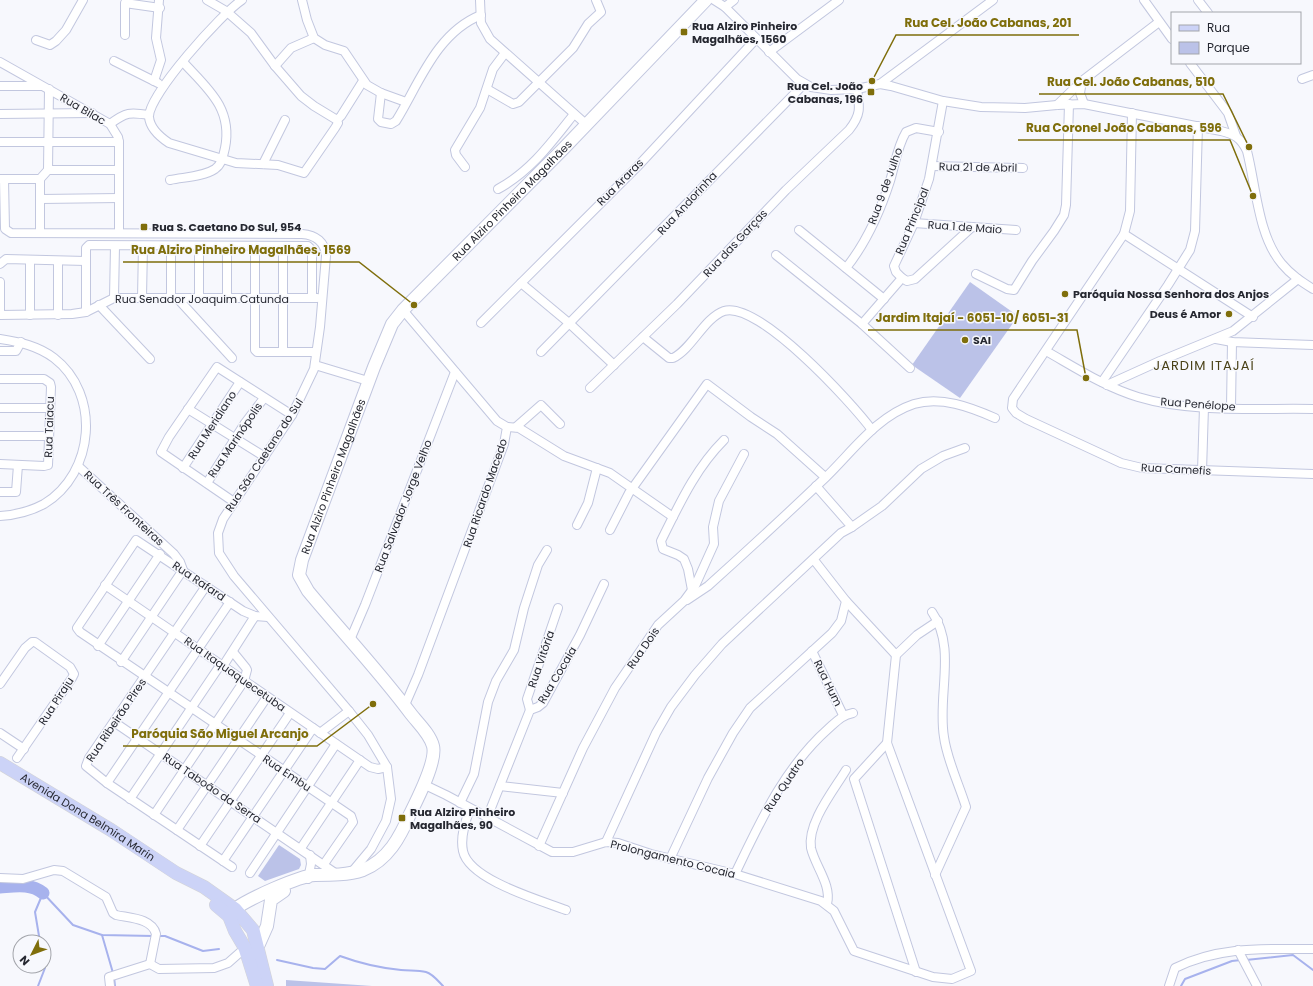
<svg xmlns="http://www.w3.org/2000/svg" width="1313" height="986" viewBox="0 0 1313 986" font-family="Poppins,sans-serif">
	<rect width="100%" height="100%" fill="#f7f8fd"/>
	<g fill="#bbc2e8">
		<path d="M970,282L1018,316L960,398L912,365Z"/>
		<path d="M279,845L300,859L301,865L299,869L265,881L258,876Z"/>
		<path d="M286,980L372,986H286Z"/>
	</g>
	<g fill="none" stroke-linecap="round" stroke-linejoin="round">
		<g stroke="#a7b2ed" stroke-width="2">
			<path d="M102,935L113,973"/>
			<path d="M158,936H165L203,951L219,949"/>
			<path d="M40,942L35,912L43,893L73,925L102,935L153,936"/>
			<path d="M277,960L313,968L325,969L340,956C359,963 380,968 401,970C409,971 418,970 426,972C433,974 438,981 443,986"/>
			<path d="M1246,960L1293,955L1313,970"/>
			<path d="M114,977L115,986"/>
			<path d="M38,986L45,968L44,960"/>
			<path d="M1181,986L1185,979L1232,961L1241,960"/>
		</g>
		<path stroke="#a7b2ed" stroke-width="13" d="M0,887C15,886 31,883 43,893"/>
		<g stroke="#c2c7df" stroke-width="10">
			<g id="street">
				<path d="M207,0L226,11L251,33L275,66L301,96L314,106L337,120"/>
				<path d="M242,0C222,13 148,95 149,117C150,129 160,137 169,143L236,163L278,165L304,173L335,128L338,123L337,120L341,116L363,81"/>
				<path d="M302,0L307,20L314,38L325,45L344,51L367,85L381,93L406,102"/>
				<path d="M480,0L481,23L490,39L587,125"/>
				<path d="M714,0L725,7L797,79L811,87L831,90L857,89L880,84L891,86L943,101L981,107L1025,108L1057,105L1084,104L1221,131C1234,134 1241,138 1247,151C1256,186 1258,236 1282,264C1291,275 1302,282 1313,289"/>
				<path d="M1144,0L1172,39"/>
				<path d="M1198,0L1208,13"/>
				<path d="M725,7L734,0"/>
				<path d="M125,35V3L160,8"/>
				<path d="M36,40L50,45L56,41L66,30L83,0"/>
				<path d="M769,52L839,0"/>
				<path d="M114,61L158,83"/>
				<path d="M0,62L110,124L118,137L119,142V233"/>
				<path d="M1190,63L1228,113L1236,136"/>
				<path d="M275,66L291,48L314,38"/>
				<path d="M1302,79L1313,75"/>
				<path d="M154,81L161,60L156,38L159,0"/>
				<path d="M1082,81L1080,93L1084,104"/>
				<path d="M880,84L993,0"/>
				<path d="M0,86H41"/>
				<path d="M487,89L513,104L519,102L573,48L588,24L601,12L596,0"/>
				<path d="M381,93L378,119L381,122L391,124L396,121C419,84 436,33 481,15"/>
				<path d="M1057,105L1082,81L1159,22"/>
				<path d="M1132,113L1130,211L1124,234L1013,399L1012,408L1016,413L1026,419L1121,463L1142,468L1313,474"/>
				<path d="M0,114L92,113"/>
				<path d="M110,124C126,112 130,112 149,115"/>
				<path d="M0,142H119"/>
				<path d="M263,164L285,120"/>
				<path d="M932,166L1023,168"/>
				<path d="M465,167L456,155L455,150L480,108L493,69L505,53"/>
				<path d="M48,170H119"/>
				<path d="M0,179H40"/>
				<path d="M4,179L5,229L11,233L302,234C316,235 325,242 326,256L320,327L314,369L292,415L223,519L218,533L219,553L234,576L349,711L368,735L387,767L391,799L386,821L371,849L351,873"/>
				<path d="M170,180C184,177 203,177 215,169C222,164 223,156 225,148C233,108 207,88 183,62"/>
				<path d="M498,189C531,171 551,143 574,114"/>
				<path d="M41,199L119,198"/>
				<path d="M914,223L1016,230"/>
				<path d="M799,230L884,299"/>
				<path d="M40,233V179L48,170L49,89"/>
				<path d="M1124,234L1253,317"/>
				<path d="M199,246V299"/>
				<path d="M227,247V299"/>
				<path d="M255,247V350L257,352H316"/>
				<path d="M776,255L862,324L910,368"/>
				<path d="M30,260V315"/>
				<path d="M0,264L6,259L86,261"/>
				<path d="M846,268C866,243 880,212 890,181C895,165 897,147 906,132L916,128L939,132"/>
				<path d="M976,274L1007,289L1014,290L1032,261L1054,231L1064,215L1066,205L1069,104"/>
				<path d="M902,278L907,281L915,279L972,227"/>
				<path d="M0,282V315"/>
				<path d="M521,283L569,323L614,365"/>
				<path d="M114,298L115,246"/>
				<path d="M142,298L143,246"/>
				<path d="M171,299V246"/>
				<path d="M178,299L232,358"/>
				<path d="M99,305L150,359"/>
				<path d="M403,310L497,421L507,427L504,444L418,675L405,705"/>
				<path d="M86,312V248L89,245L308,246L311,249L312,252V298"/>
				<path d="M0,315L72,314L86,312L114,298H317"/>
				<path d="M58,315V261"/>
				<path d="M481,323L637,167L756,39"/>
				<path d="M862,324L902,278L896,272L894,266L914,223L929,179L943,101"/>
				<path d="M643,337L669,358H673C692,349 704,318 724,311C758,300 852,403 872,430"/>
				<path d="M0,339C20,342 38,346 54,358C101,394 95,473 44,504C31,511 15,515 0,516"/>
				<path d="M1216,339L1232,342L1313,345"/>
				<path d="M0,351H16L21,342"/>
				<path d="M1046,351C1076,368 1105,387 1138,397C1190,413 1258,408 1313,409"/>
				<path d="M283,352V246"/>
				<path d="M541,352L804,84"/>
				<path d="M315,365L368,381"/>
				<path d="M0,379H44L50,383L51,387L48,465L44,466L0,464"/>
				<path d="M1102,382L1168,285L1190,250L1195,231L1198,126"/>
				<path d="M1107,385L1160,361L1233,331L1298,279"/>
				<path d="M590,388L677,304L786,190L849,130C861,115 860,108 857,89"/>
				<path d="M1231,407L1232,342"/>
				<path d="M0,408H50"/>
				<path d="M188,409L265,457"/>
				<path d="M507,427L519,428L564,456L610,473L673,517"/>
				<path d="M516,427L541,405L560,424"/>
				<path d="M0,436H49"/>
				<path d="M78,466L174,554L180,562L183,570L121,662"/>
				<path d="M183,468L240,382"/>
				<path d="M1202,471L1204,407"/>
				<path d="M207,483L245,423L264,398"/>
				<path d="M0,492H16L18,465"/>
				<path d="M234,502L161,452L169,437L217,367L292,415"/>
				<path d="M577,525L588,503L597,468"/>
				<path d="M852,527L882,506L921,469L943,456L965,448"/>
				<path d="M610,530L629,493L707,384L751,417L777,434L825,477"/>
				<path d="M105,585L370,767L378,769L387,767"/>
				<path d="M206,586L89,758L86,766L107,783L232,867"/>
				<path d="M692,590L688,569L684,559L678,555L663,549L661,541C679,505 695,469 724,440"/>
				<path d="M687,600L708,586C748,550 787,514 826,477C852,452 877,416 914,404C941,396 970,407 995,418"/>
				<path d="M846,601L896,655"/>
				<path d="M932,612C957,648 937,696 944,737C947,760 959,784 966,807L935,875"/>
				<path d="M268,617L255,616L243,611L136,540L77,628L80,632L351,816L353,822L324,864"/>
				<path d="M350,640L365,605L455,372"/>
				<path d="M98,646L160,554"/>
				<path d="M812,651L843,715"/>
				<path d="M223,666L255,616"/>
				<path d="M0,684L25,648L32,642H35L70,667L74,674L72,678L17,758"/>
				<path d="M530,710L527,699L558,608"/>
				<path d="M114,722L338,875"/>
				<path d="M0,733L24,749"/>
				<path d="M320,733L349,711"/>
				<path d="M887,743L854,779L916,972"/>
				<path d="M107,783L230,602"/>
				<path d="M423,784L446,795L552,852H573L606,842L618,843L651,854L735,874L821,901L834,911L854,951L933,977L952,979L971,971L887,743L896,655L917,635L938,621"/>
				<path d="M500,786L563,793"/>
				<path d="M130,799L221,664"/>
				<path d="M460,803L474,774L488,702L496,681L514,650L524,608L538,565L547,550"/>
				<path d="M470,809C465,822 460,837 463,851C469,880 540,900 566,910"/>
				<path d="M154,815L244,681L247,670L246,668L233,652"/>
				<path d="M487,818L530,710L538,707L543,703L580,635L604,584"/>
				<path d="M177,830L267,697"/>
				<path d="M606,842L656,733L671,707L695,675L722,644L841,533L852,527L816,486"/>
				<path d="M200,846L290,713"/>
				<path d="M539,846L583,748L615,688L658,625L684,601L695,586L714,544L713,527L719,501L744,454"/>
				<path d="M301,848L360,760"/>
				<path d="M670,859L708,778L733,733L750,708L832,633L841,621L846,601L814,560"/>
				<path d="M223,861L313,728"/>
				<path d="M250,873L336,744"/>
				<path d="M735,874C760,822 784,768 828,729C837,721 842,715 853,713"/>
				<path d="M0,878L23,879L54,870L63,871L106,897L113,913L116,915C129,918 152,918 156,934L150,964"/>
				<path d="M308,879L311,864L310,855"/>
				<path d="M827,904C832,885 815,866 811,848C807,823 834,790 846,770"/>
				<path d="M1238,950L1257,986"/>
				<path d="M110,986L109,977L150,964L159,969L214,968L228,963L245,948"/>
				<path d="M1169,986L1175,968C1219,946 1265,949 1313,949"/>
			</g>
		</g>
		<g stroke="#c2c7df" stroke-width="14">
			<g id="secondary">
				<path id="s1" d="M235,909C248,899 299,876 315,875C331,875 348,875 363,870C388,860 400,837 410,814C417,800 437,761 433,746C430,734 418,723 411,714C379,671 342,632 308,591L299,575L302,560L374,367L392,324L403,310L564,148L706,0"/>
				<path d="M259,944L267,926L271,900L284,891"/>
			</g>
		</g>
		<g stroke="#d4d4d6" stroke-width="14">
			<g id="primary">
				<path id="s2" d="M0,763L111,830L176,873L204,887L235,909L253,930L267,986"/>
				<path d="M216,905L229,916L235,931L245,948L257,986"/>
			</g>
		</g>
		<use href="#street" stroke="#fff" stroke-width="8"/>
		<use href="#secondary" stroke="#fff" stroke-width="12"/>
		<use href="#primary" stroke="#ccd3f7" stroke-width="13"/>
	</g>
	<g fill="#7f6e0b" stroke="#f7f8fd" stroke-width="1.5">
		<rect x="680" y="28" width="8" height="8" rx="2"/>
		<rect x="867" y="88" width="8" height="8" rx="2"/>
		<rect x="140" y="223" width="8" height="8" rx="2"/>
		<circle cx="1065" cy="294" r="4"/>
		<circle cx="1229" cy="314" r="4"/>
		<circle cx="965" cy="340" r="4"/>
		<rect x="398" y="814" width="8" height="8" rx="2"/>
	</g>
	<g text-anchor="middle" stroke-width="3" stroke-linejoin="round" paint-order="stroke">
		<g font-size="11" font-weight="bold" fill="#262831" stroke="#f7f8fd" text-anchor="start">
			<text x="692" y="30">Rua Alziro Pinheiro<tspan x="692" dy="13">Magalhães, 1560</tspan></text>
			<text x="863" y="90" text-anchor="end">Rua Cel. João<tspan x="863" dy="13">Cabanas, 196</tspan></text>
			<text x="152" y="231">Rua S. Caetano Do Sul, 954</text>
			<text x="1073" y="298">Paróquia Nossa Senhora dos Anjos</text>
			<text x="1221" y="318" text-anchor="end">Deus é Amor</text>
			<text x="973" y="344">SAI</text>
			<text x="410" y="816">Rua Alziro Pinheiro<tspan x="410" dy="13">Magalhães, 90</tspan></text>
		</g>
		<g font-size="11" fill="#262831" stroke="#f7f8fd">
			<text transform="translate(83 109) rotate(30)" y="4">Rua Bilac</text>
			<text transform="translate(978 167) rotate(1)" y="4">Rua 21 de Abril</text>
			<text transform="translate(620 182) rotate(-45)" y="4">Rua Araras</text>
			<text transform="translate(885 186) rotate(-70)" y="4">Rua 9 de Julho</text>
			<text dy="4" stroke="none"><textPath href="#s1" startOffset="942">Rua Alziro Pinheiro Magalhães</textPath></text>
			<text transform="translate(687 203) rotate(-47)" y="4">Rua Andorinha</text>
			<text transform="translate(912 221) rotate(-68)" y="4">Rua Principal</text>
			<text transform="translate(965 227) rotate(4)" y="4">Rua 1 de Maio</text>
			<text transform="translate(735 243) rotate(-47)" y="4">Rua das Garças</text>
			<text x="202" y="303">Rua Senador Joaquim Catunda</text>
			<text transform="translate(1198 404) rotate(4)" y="4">Rua Penélope</text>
			<text transform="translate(212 425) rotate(-57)" y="4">Rua Meridiano</text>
			<text transform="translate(49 427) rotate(-88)" y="4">Rua Taiacu</text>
			<text transform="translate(235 440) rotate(-56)" y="4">Rua Marinópolis</text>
			<text transform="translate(264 455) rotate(-57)" y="4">Rua São Caetano do Sul</text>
			<text transform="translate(1176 469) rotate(3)" y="4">Rua Camefis</text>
			<text dy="4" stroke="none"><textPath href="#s1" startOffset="606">Rua Alziro Pinheiro Magalhães</textPath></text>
			<text transform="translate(485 493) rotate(-71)" y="4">Rua Ricardo Macedo</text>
			<text transform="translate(403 506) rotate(-69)" y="4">Rua Salvador Jorge Velho</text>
			<text transform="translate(124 508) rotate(43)" y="4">Rua Três Fronteiras</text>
			<text transform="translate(199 581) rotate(34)" y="4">Rua Rafard</text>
			<text transform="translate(643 648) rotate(-55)" y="4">Rua Dois</text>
			<text transform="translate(541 659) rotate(-71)" y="4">Rua Vitória</text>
			<text transform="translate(235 674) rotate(35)" y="4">Rua Itaquaquecetuba</text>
			<text transform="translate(557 675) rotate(-59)" y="4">Rua Cocaia</text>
			<text transform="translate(828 683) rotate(64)" y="4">Rua Hum</text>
			<text transform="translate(56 701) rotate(-57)" y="4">Rua Piraju</text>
			<text transform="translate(116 720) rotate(-56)" y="4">Rua Ribeirão Pires</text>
			<text transform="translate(287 773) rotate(34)" y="4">Rua Embu</text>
			<text transform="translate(784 785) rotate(-56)" y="4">Rua Quatro</text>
			<text transform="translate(212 788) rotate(34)" y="4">Rua Taboão da Serra</text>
			<text dy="4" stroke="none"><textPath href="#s2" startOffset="103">Avenida Dona Belmira Marin</textPath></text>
			<text transform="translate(673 859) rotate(14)" y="4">Prolongamento Cocaia</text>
		</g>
		<g font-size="13" letter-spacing="1" fill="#494117" stroke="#f7f8fd">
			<text x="1204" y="370">JARDIM ITAJAÍ</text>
		</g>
	</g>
	<path fill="none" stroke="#7f6e0b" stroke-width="1.5" d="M872 81L896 35H1079M1249 147L1223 94H1039M1253 196L1230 140H1018M414 305L359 262H123M1086 378L1077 330H868M373 704L317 746H123"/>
	<g fill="#7f6e0b" stroke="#f7f8fd" stroke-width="1.5">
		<circle cx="872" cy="81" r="4"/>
		<circle cx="1249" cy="147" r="4"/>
		<circle cx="1253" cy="196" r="4"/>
		<circle cx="414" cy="305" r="4"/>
		<circle cx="1086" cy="378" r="4"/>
		<circle cx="373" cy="704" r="4"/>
	</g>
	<g font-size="12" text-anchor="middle" font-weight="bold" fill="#7f6e0b" stroke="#f7f8fd" stroke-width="3" stroke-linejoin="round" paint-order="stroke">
		<text x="988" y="27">Rua Cel. João Cabanas, 201</text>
		<text x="1131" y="86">Rua Cel. João Cabanas, 510</text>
		<text x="1124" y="132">Rua Coronel João Cabanas, 596</text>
		<text x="241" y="254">Rua Alziro Pinheiro Magalhães, 1569</text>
		<text x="972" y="322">Jardim Itajaí - 6051-10/ 6051-31</text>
		<text x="220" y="738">Paróquia São Miguel Arcanjo</text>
	</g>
	<rect x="1171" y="12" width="130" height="52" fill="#f7f8fd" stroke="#a3a5ab"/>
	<rect x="1179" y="25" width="20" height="6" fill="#ccd3f7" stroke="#a3a5ab"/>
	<text x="1207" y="32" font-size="12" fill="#262831">Rua</text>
	<rect x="1179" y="42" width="20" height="12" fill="#bbc2e8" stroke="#a3a5ab"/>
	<text x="1207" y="52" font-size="12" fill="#262831">Parque</text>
	<g transform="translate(32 954) rotate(228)"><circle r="19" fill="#f7f8fd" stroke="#a3a5ab"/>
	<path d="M0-3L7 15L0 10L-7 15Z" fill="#7f6e0b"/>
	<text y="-6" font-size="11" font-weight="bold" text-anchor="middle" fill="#262831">N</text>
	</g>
</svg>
